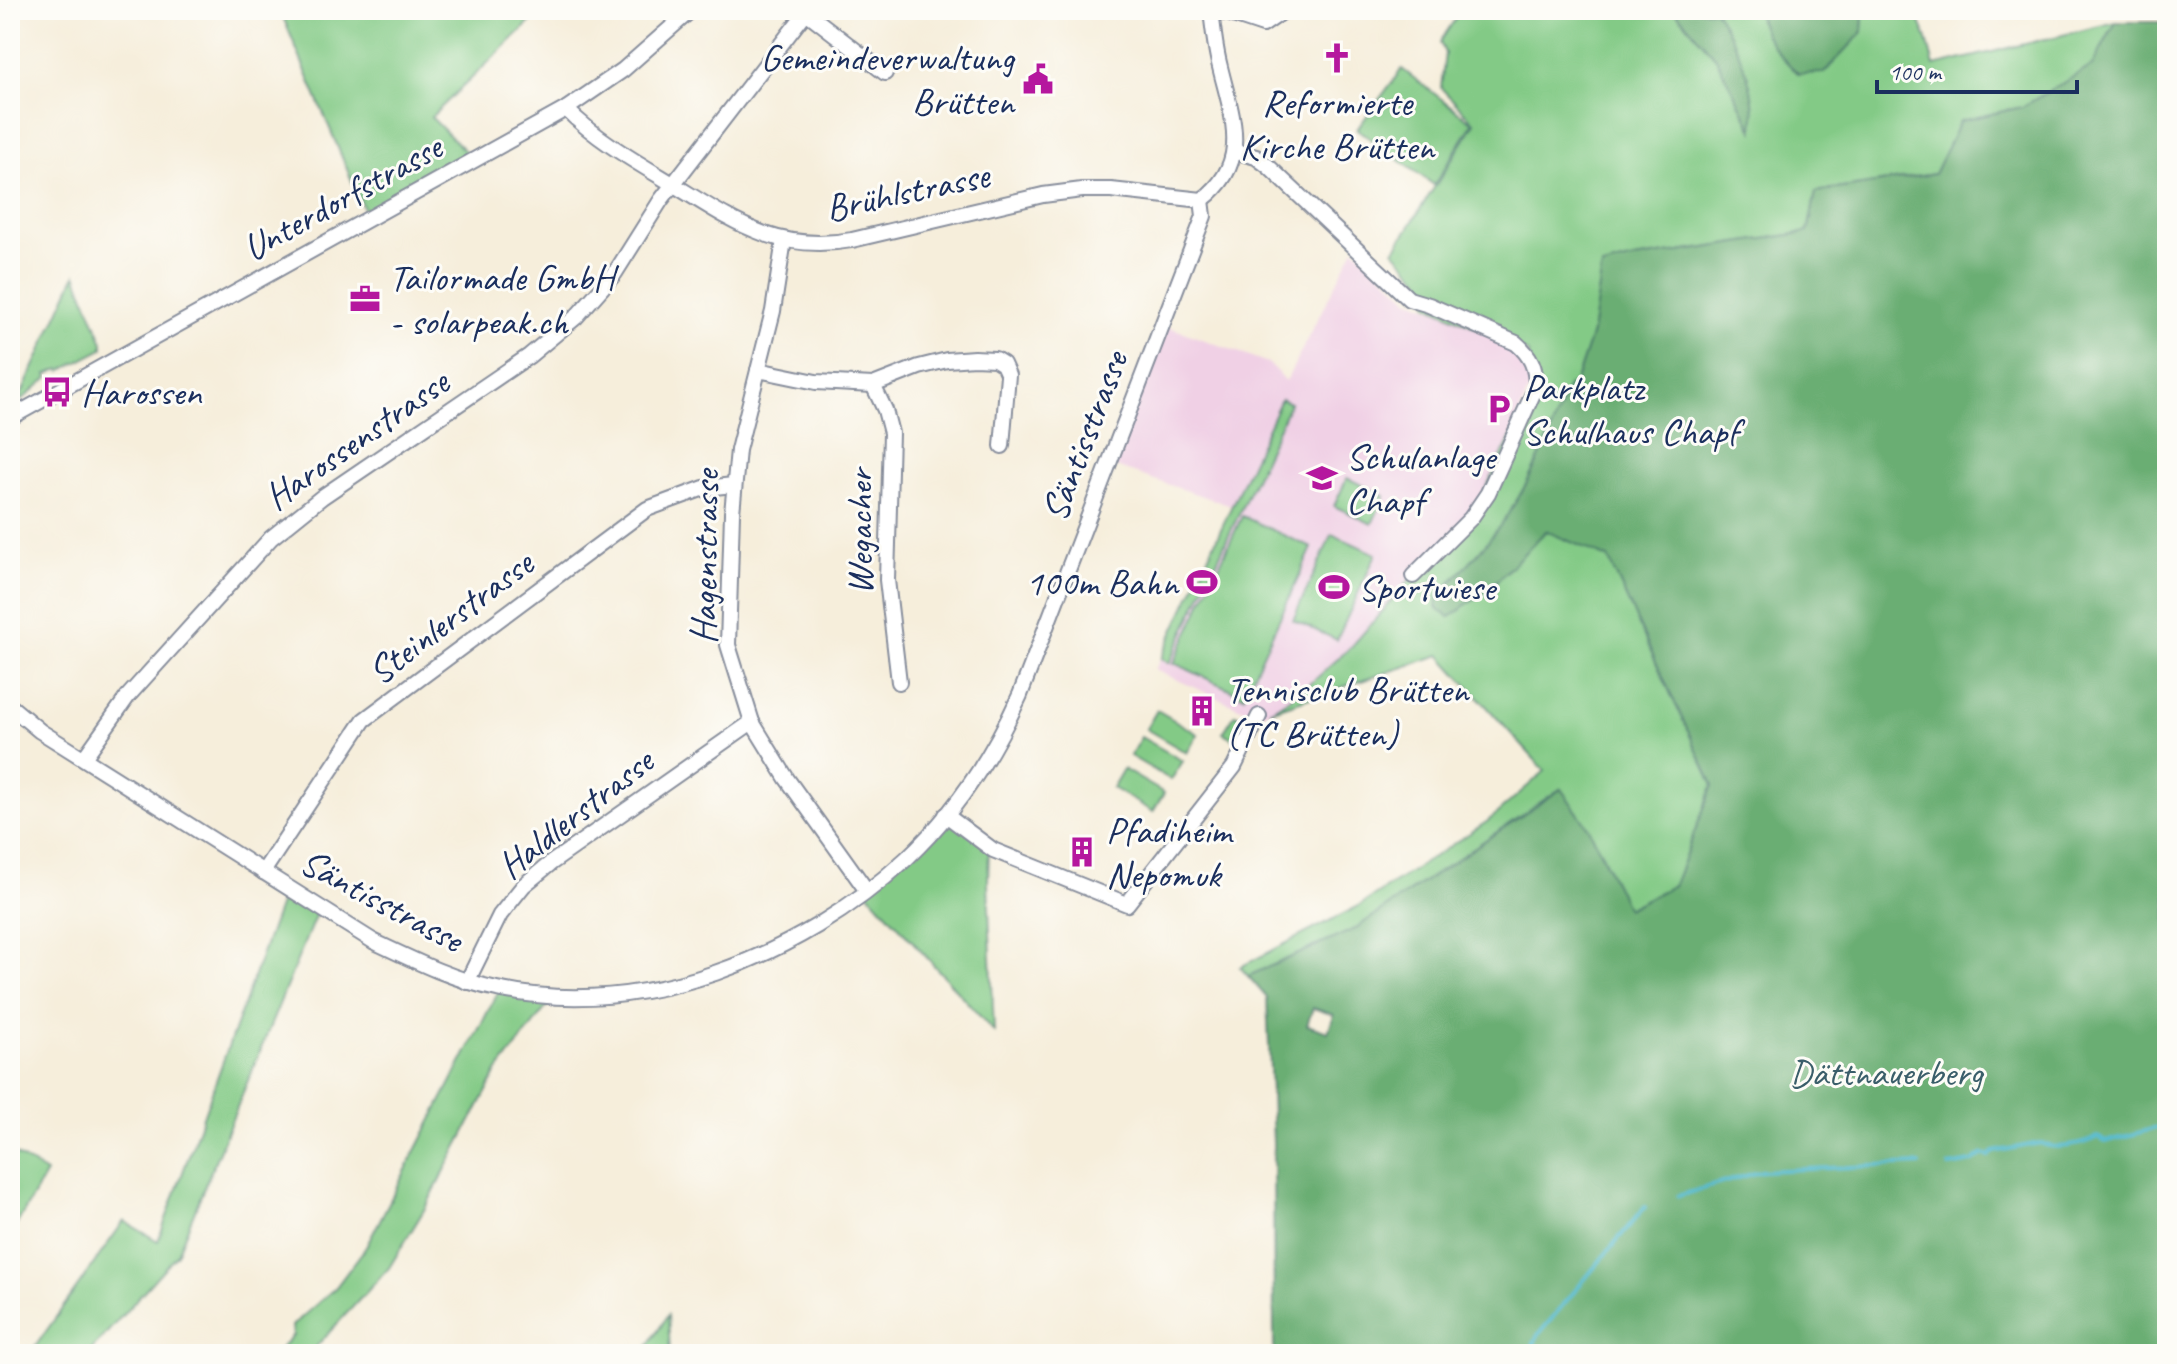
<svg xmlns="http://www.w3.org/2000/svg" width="2177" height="1364" viewBox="0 0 2177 1364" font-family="Caveat,sans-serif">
	<rect width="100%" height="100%" fill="#fdfcf7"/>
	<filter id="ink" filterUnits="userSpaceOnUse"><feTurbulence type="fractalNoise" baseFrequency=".0125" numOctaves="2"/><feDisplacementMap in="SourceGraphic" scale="16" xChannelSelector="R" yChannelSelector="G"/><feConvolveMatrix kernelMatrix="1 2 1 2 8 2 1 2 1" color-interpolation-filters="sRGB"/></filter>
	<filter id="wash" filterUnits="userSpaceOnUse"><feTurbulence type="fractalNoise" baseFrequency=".006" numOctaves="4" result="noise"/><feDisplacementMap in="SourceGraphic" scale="32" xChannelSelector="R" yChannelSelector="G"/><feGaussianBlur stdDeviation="1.8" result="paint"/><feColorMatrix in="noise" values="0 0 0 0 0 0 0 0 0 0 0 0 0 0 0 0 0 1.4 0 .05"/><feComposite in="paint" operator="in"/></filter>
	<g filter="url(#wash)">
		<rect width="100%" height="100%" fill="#f6eedb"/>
		<path fill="#f0d0e5" d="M1354,248L1409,299L1516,343L1536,370L1488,493L1352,646L1308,686L1270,711L1259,716L1155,670L1232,506L1107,464L1161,324L1268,363L1286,381Z"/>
		<g fill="#83ca86" stroke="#4f7c72" stroke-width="2">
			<path d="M280,10H543L431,117L468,154L365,212Z"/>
			<path d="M1461,10H1757L1759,20L1862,33L1863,10H1915L1926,36L1934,66L2116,22L2092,66L2022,107L1960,121L1934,174L1816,192L1808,232L1634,259L1597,306L1592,333L1575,383L1568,386C1552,430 1536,471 1511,510C1490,544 1462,576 1437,608L1450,617L1490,588L1546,530L1608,558L1713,785L1674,885L1626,909L1601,852L1560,789L1353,930L1248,976L1240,967L1359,906L1488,821L1545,771L1440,655L1270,711L1308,686L1352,646L1413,576L1471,518L1536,387L1528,353L1429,305L1421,280L1394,251L1475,123L1441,88L1445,53L1440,42Z"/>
			<path d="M1402,69L1473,123L1434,185L1357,129Z"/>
			<path d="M76,274L103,343V349L61,371L60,369L47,374L48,378L17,404Z"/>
			<path d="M1281,399L1290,403L1170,663L1161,659Z"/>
			<path d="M1347,478L1385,496L1372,524L1334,506Z"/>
			<path d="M1242,516L1312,548L1244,696L1174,663Z"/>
			<path d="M1332,534L1376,554L1337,640L1293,620Z"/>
			<path d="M1157,710L1198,734L1187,753L1146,729Z"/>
			<path d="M1235,714L1245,719L1234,739L1223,733Z"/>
			<path d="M1141,737L1183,761L1171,780L1130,756Z"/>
			<path d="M1123,769L1164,793L1153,812L1112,788Z"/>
			<path d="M946,815L989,847L988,882L994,1032L867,891Z"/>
			<path d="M286,887L319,907L177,1254L88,1354H30L124,1221L158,1241Z"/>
			<path d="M499,990L554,997L497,1072L424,1210L389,1268L309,1354H275L293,1335L292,1326L336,1287L366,1247Z"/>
			<path d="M10,1151L46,1173L10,1236Z"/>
			<path d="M668,1315L670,1354H643Z"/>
		</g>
		<g fill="#6aae73" stroke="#426e68" stroke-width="2" fill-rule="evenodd">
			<path d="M1674,10H1715C1737,44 1759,89 1753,130L1716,58Z"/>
			<path d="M1757,10H1863L1862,33L1824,73L1799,74C1779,56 1762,37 1757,10Z"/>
			<path d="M2116,22H2167V1354H1274L1273,1142L1267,998L1248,976L1353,930L1561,789L1590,830L1627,909L1674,885L1713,785L1608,558L1546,531L1490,588L1450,617L1437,609L1438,596C1464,569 1490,542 1510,511C1536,472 1552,430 1568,386L1575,383L1592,333L1602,267L1634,259L1808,232L1816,192L1934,174L1960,121L2022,107L2092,66ZM1313,1008L1334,1015L1328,1032L1307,1025Z"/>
		</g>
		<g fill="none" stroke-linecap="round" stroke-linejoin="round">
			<g stroke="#4eb7cc" stroke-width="4">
				<path d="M2167,461V471"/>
				<path d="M2167,488V496"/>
				<path d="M1949,1166L1972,1162L1983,1154L1989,1156L1994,1152L2040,1143C2057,1151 2082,1145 2098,1137L2105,1142L2167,1125"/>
				<path d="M1678,1196L1762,1171L1920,1164"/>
				<path d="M1534,1354V1343L1538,1335L1645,1207"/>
			</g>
		</g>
	</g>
	<g filter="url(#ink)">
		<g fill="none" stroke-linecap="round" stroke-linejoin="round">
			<g stroke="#888e9c" stroke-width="18">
				<g id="minor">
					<path d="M1211,12L1227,13L1263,25L1285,10"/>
					<path d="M566,109C595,138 631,159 666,180C729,218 773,254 852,240L1043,195L1082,190H1111L1202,200"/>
					<path d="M1234,151L1256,157L1268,166L1409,299L1429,305L1516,343C1531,356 1536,367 1536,387L1488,493L1471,518L1413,576"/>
					<path d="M1202,200C1252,162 1232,117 1220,67C1215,48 1213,29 1211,10"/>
					<path d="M784,240L773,311L738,450L732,513L728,645L752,722L787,779L867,891"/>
					<path d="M758,370L816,382L873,385L919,367L947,360L974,358L995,359L1003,364L1008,375L1002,446"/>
					<path d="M873,385L885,410L891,433L887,580L899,682"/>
					<path d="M10,418L566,109L623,70L691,10"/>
					<path d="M10,706L40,731L373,941C413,960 453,980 497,989C642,1020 799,958 906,859C955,813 992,757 1020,695L1204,216L1202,200"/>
					<path d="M84,758L128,696L271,538L322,497L529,356L576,317L615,273L661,200L806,12L885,73"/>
					<path d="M946,815L993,850L1127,904L1234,767L1259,716"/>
					<path d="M263,872L364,720L647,509L704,488L734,485"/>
					<path d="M467,982L500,915L524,885L551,863L752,722"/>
				</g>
			</g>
			<use href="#minor" stroke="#fff" stroke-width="14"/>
		</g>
	</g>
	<defs>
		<g id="church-bare" transform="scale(2.4)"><path d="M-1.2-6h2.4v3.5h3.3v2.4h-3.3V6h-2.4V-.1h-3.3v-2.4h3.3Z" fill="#b5179e" stroke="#fdfcf7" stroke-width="2.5" paint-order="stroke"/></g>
		<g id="civic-bare" transform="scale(2.4)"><path d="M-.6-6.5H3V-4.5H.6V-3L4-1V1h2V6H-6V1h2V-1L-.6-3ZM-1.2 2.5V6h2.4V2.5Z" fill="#b5179e" stroke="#fdfcf7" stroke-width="2.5" paint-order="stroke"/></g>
		<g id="office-bare" transform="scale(2.4)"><path d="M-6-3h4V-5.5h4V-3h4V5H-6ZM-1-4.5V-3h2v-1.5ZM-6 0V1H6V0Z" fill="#b5179e" stroke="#fdfcf7" stroke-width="2.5" paint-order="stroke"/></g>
		<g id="bus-bare" transform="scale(2.4)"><path d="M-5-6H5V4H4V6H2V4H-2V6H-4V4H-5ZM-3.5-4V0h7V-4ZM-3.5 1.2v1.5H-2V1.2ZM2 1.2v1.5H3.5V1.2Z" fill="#b5179e" stroke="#fdfcf7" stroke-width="2.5" paint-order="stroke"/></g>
		<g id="parking-bare" transform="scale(2.4)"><path d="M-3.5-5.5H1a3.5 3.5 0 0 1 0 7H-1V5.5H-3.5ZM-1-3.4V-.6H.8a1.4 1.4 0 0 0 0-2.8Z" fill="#b5179e" stroke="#fdfcf7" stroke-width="2.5" paint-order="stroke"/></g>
		<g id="school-bare" transform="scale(2.4)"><path d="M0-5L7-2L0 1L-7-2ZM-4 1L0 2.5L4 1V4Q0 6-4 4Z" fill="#b5179e" stroke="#fdfcf7" stroke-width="2.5" paint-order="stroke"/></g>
		<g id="stadium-bare" transform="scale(2.4)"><path d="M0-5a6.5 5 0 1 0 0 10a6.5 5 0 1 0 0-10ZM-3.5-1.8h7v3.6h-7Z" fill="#b5179e" stroke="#fdfcf7" stroke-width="2.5" paint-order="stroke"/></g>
		<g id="building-bare" transform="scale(2.4)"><path d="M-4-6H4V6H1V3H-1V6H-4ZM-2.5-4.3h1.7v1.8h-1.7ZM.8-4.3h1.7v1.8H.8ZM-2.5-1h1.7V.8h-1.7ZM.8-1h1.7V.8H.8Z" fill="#b5179e" stroke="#fdfcf7" stroke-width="2.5" paint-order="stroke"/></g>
	</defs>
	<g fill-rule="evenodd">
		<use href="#church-bare" x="1337" y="58"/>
		<use href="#civic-bare" x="1038" y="79"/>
		<use href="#office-bare" x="365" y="299"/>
		<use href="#bus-bare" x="57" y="392"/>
		<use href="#parking-bare" x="1499" y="409"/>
		<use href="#school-bare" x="1322" y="478"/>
		<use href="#stadium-bare" x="1202" y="582"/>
		<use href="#stadium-bare" x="1334" y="587"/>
		<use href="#building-bare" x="1202" y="711"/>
		<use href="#building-bare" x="1082" y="852"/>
	</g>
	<g text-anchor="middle" stroke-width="6" stroke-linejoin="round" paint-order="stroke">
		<g font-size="38" fill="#1b2f5e" stroke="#fdfcf7" text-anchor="start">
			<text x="1014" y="70" text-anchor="end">Gemeindeverwaltung<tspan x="1014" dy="44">Brütten</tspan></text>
			<text x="1337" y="115" text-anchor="middle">Reformierte<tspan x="1337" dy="44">Kirche Brütten</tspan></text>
			<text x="389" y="290">Tailormade GmbH<tspan x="389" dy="44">- solarpeak.ch</tspan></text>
			<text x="1523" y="400">Parkplatz<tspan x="1523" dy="44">Schulhaus Chapf</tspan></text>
			<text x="81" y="405">Harossen</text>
			<text x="1346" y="469">Schulanlage<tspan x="1346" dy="44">Chapf</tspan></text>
			<text x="1178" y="595" text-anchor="end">100m Bahn</text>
			<text x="1358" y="600">Sportwiese</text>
			<text x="1226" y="702">Tennisclub Brütten<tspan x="1226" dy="44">(TC Brütten)</tspan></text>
			<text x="1106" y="843">Pfadiheim<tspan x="1106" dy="44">Nepomuk</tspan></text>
		</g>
		<g font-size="38" fill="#1b2f5e" stroke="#fdfcf7">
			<text transform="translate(907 191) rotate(-12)" y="13">Brühlstrasse</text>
			<text transform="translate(342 197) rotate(-29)" y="13">Unterdorfstrasse</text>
			<text transform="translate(1084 436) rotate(-69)" y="13">Säntisstrasse</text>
			<text transform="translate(356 439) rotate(-35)" y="13">Harossenstrasse</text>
			<text transform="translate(859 532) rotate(-90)" y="13">Wegacher</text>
			<text transform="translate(704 557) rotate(-89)" y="13">Hagenstrasse</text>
			<text transform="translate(450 617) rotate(-37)" y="13">Steinlerstrasse</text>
			<text transform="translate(575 813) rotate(-38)" y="13">Haldlerstrasse</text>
			<text transform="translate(382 900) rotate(28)" y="13">Säntisstrasse</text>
		</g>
		<g font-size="38" fill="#3a5e6a" stroke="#fdfcf7">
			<text x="1886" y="1085">Dättnauerberg</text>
		</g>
	</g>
	<rect width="2177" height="1364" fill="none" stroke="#fdfcf7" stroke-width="40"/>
	<path d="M1877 80v12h200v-12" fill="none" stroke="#1b2f5e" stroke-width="4"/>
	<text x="1889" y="80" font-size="24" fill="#1b2f5e" stroke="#fdfcf7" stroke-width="6" paint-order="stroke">100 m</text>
</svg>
